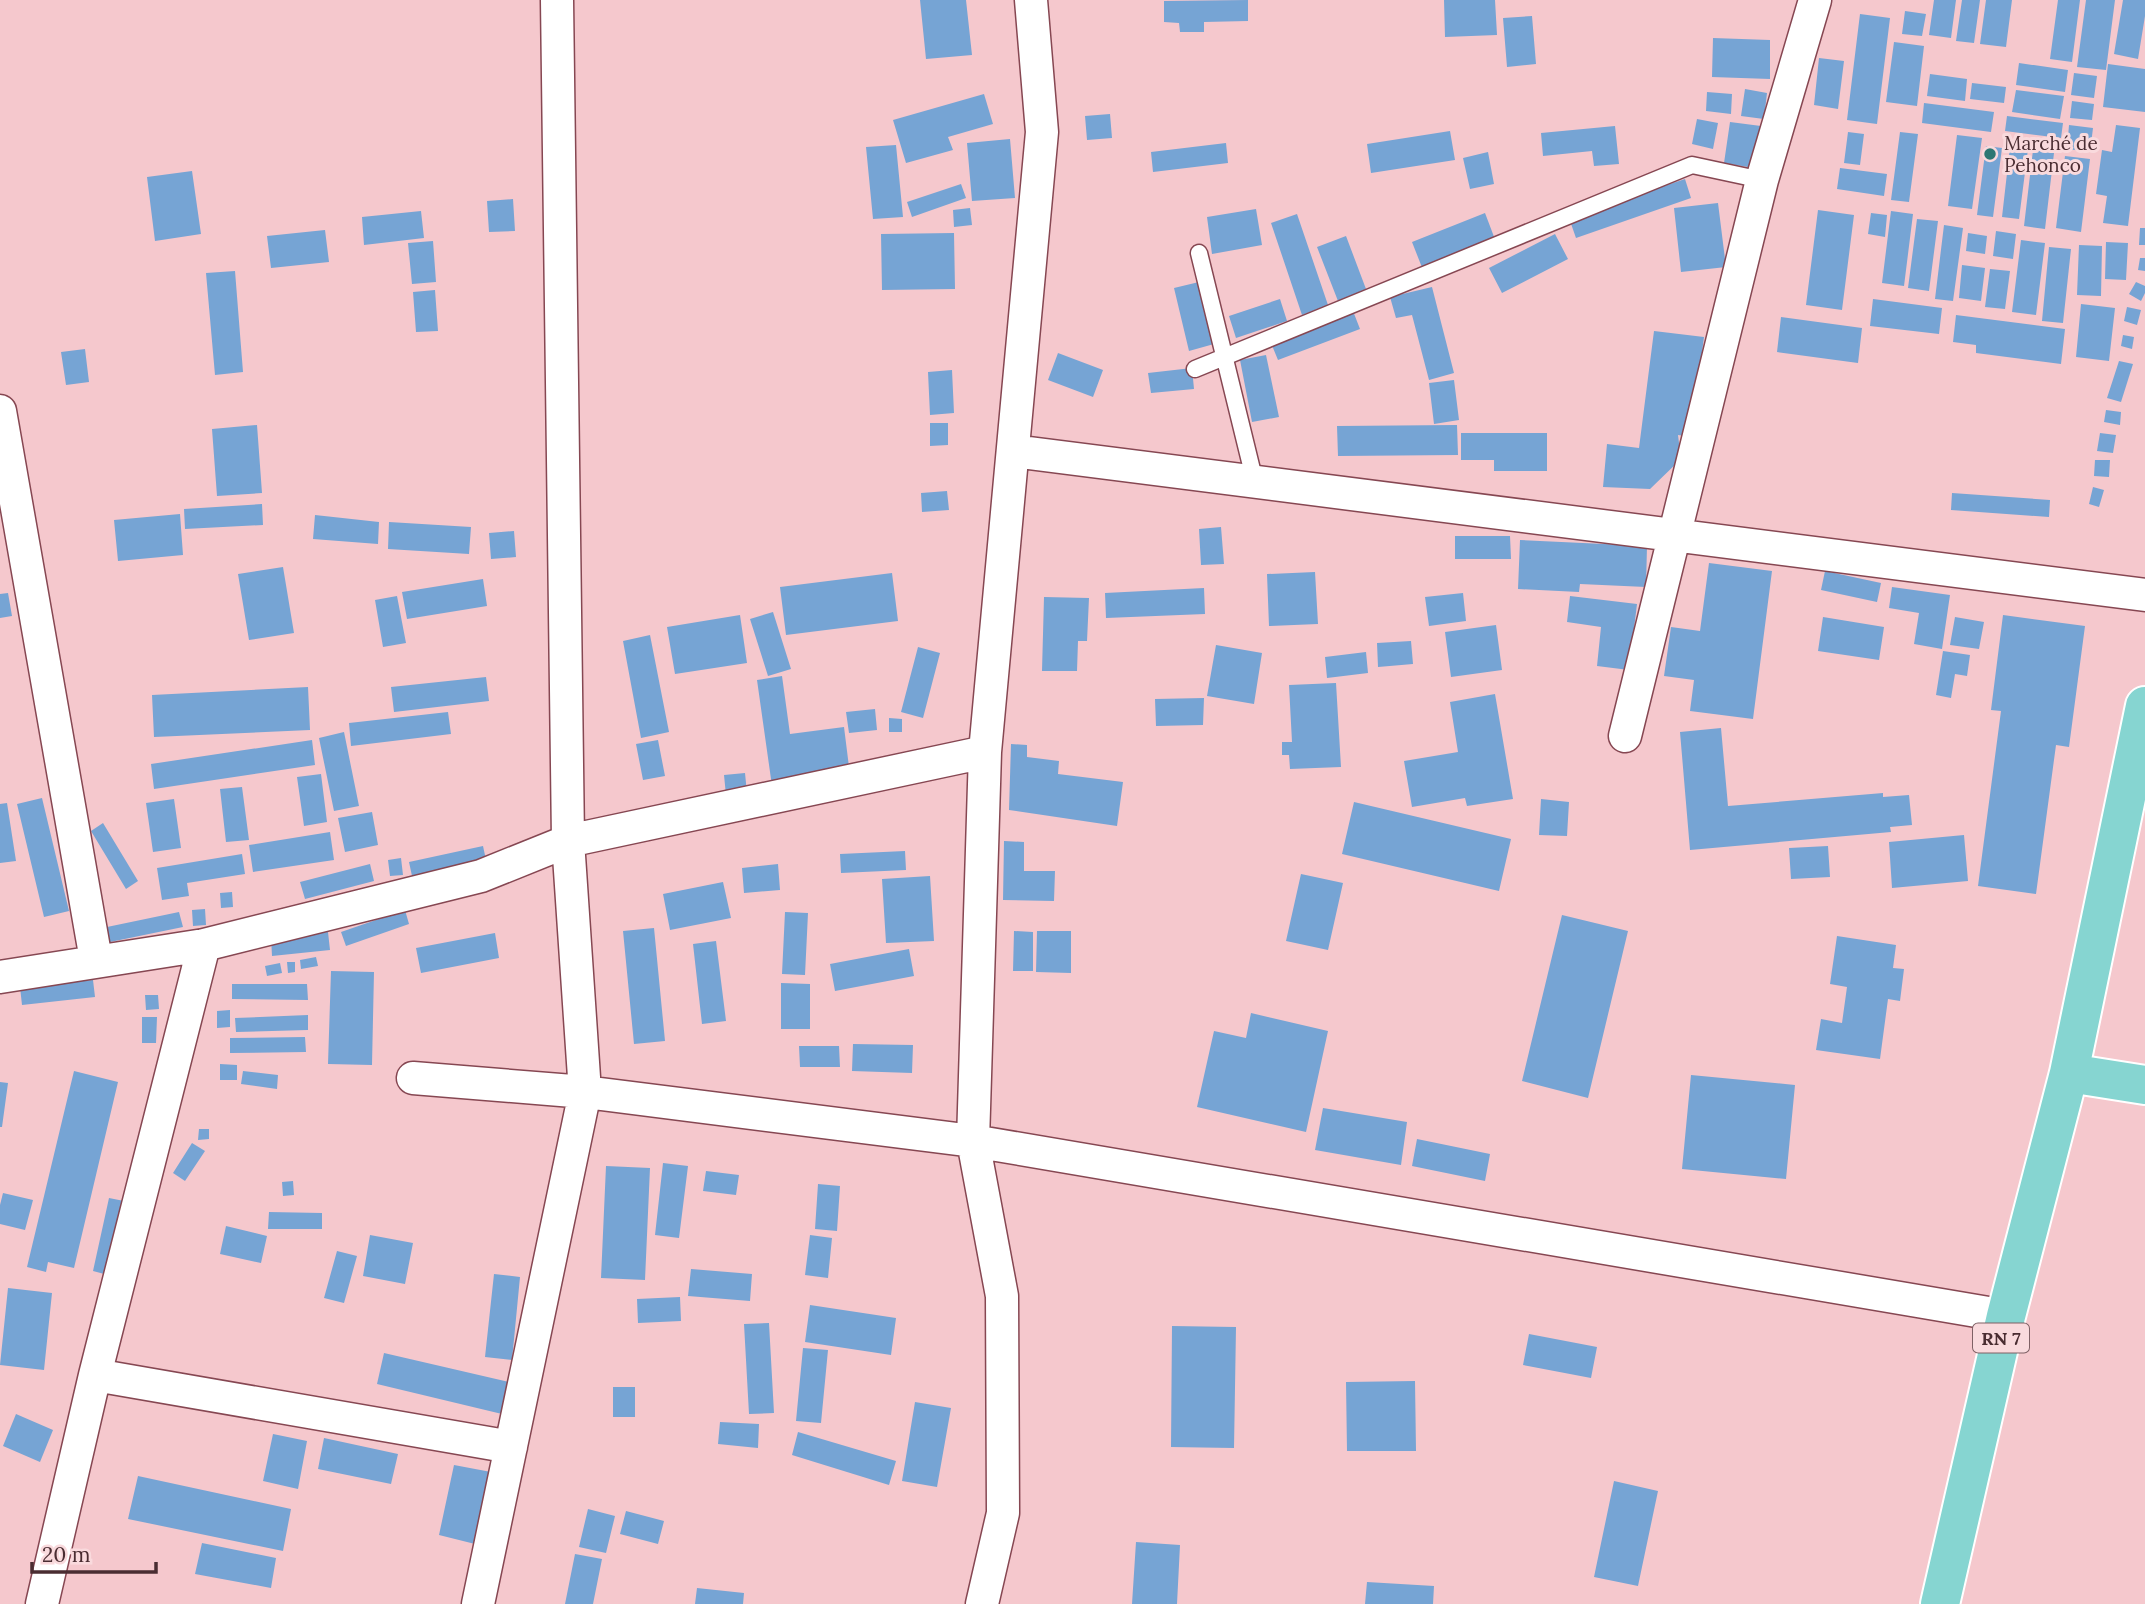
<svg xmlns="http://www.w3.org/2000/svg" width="2145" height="1604" font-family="Lora,serif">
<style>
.building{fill:#76a4d4}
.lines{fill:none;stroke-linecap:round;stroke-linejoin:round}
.lane-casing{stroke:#864752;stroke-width:19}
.street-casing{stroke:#864752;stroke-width:35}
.primary-casing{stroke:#fff;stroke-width:42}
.lane{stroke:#fff;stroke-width:16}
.street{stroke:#fff;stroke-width:32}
.primary{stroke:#86d5d1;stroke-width:38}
.poi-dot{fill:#2e7773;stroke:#f9dadd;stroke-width:2.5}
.labels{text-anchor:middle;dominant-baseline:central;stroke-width:6;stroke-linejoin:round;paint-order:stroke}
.shield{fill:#f9dadd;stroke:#7e6165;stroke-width:2}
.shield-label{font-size:18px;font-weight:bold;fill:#4a2d32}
.poi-label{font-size:19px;fill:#4a2d32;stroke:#f9dadd;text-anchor:start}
</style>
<rect width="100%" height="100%" fill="#f5c8cd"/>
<path class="building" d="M920,0H966L972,55L926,59Z
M1248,0V21L1204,22V32H1180L1179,23L1164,22V1Z
M1444,0H1495L1497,35L1445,37Z
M1934,0H1956L1951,38L1929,35Z
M1962,0H1980L1974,43L1956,41Z
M1986,0H2012L2006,47L1980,44Z
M2058,0H2080L2072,62L2050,59Z
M2086,0H2115L2106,70L2077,67Z
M2123,0H2145V16L2138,59L2114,54Z
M1905,11L1926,14L1922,36L1902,34Z
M1860,14L1890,18L1877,124L1847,120Z
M1532,16L1536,64L1507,67L1503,18Z
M1713,38L1770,40V79L1712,77Z
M1894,42L1924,46L1917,106L1886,102Z
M1819,58L1844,61L1838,109L1814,105Z
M2019,63L2068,70L2065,92L2016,85Z
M2108,64L2145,69V112L2103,107Z
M2074,73L2097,76L2094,98L2071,95Z
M1930,74L1967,79L1965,101L1927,96Z
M1972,83L2006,87L2004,103L1970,99Z
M1745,89L1767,93L1764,119L1741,116Z
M2016,90L2064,96L2060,119L2012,112Z
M1707,92L1732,94L1731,114L1706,111Z
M984,94L993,124L948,137L953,150L906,163L893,120Z
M2072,101L2094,104L2092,120L2070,118Z
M1924,103L1994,112L1991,132L1922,123Z
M1110,114L1112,138L1087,140L1085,116Z
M2007,116L2063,123L2061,138L2005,131Z
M1697,119L1718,123L1713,149L1692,144Z
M1730,122L1761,126L1754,168L1724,163Z
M2069,125L2093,128L2090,152L2067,149Z
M2116,125L2140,128L2128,226L2103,223L2107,196L2096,194L2102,150L2112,152Z
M1615,126L1619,164L1594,166L1592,151L1543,156L1541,133Z
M1450,131L1455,160L1371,173L1367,144Z
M1848,132L1864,134L1860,165L1844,163Z
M1900,132L1918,134L1909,202L1891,200Z
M1957,135L1982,138L1972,209L1948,206Z
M1010,139L1015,198L972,201L967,143Z
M1226,143L1228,163L1153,172L1151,152Z
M896,145L903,217L873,219L866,147Z
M1986,146L2002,148L1993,217L1977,215Z
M2010,147L2028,149L2019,219L2002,217Z
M2033,150L2054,153L2045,229L2024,226Z
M1488,152L1494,184L1470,189L1463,158Z
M2065,156L2090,159L2081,232L2056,228Z
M1840,168L1887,174L1884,196L1837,189Z
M192,171L201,234L155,241L147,177Z
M1685,179L1691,198L1576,238L1569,218Z
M961,184L966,198L912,217L907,202Z
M513,199L515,231L489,232L487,201Z
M1718,203L1726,267L1681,272L1674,208Z
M970,208L972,225L954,227L953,210Z
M1256,209L1262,245L1212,254L1207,217Z
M1818,210L1854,215L1842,310L1806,305Z
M421,211L424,238L364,245L362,217Z
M1891,211L1913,214L1904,286L1882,283Z
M1485,213L1496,242L1423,270L1412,242Z
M1871,213L1887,215L1885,237L1868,234Z
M1297,214L1328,305L1302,315L1271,223Z
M1917,219L1938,221L1929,291L1908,288Z
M1944,225L1963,228L1953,301L1935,299Z
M2140,228H2145V245H2139Z
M325,230L329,262L271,268L267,236Z
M1996,231L2016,234L2013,259L1993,256Z
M954,233L955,289L882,290L881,234Z
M1968,233L1987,236L1985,254L1966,251Z
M1555,234L1568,259L1502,293L1489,268Z
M1346,236L1366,289L1338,301L1317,247Z
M2021,240L2045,243L2036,315L2012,312Z
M433,241L436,282L412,284L408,243Z
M2106,242L2128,243L2126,280L2105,279Z
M2079,245L2102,246L2101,296L2077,295Z
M2049,247L2071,249L2063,323L2042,321Z
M2140,258H2145V271L2138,270Z
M1962,265L1985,268L1981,301L1959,298Z
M1990,269L2010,271L2005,309L1985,307Z
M235,271L243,372L215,375L206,273Z
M1199,282L1214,344L1189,351L1174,288Z
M2136,282L2145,286V293L2141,301L2129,294Z
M1432,287L1454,373L1429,380L1412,315L1396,318L1390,297Z
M435,290L438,331L416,332L413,292Z
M1280,299L1287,321L1236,338L1229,316Z
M1873,299L1942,308L1939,334L1870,326Z
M2081,304L2115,308L2109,361L2076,357Z
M2127,307L2141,310L2137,325L2124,321Z
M1353,311L1360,329L1278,360L1271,343Z
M1956,315L2065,329L2061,364L1976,353V345L1953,342Z
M1781,317L1862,328L1858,363L1777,352Z
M1654,331L1704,337L1691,437L1678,435L1681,459L1650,489L1603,487L1607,444L1639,448Z
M2123,335L2134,337L2132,349L2121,346Z
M85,349L89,382L66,385L61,352Z
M1058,353L1103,370L1093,397L1048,380Z
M1266,355L1279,417L1252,422L1240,360Z
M2119,361L2133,364L2121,402L2107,398Z
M1192,368L1194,389L1151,393L1148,373Z
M952,370L954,413L930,415L928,372Z
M1454,380L1459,420L1434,424L1429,383Z
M2106,410L2121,412L2120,425L2104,422Z
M930,423H948V445L930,446Z
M257,425L262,493L217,496L212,429Z
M1457,425L1458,455L1338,456L1337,426Z
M1461,433H1547V471H1494V460H1461Z
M2100,433L2116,435L2113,453L2097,451Z
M2095,460H2110L2109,477L2094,476Z
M2093,487L2104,490L2099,507L2089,504Z
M947,491L949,510L922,512L921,493Z
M1952,493L2050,500L2049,517L1951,510Z
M262,504L263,525L185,529L184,509Z
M180,514L183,555L118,561L114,520Z
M315,515L379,522L378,544L313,539Z
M389,522L471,527L469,554L388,549Z
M1221,527L1224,564L1201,565L1199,529Z
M514,531L516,557L491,559L489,533Z
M1455,536H1510L1511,559H1455Z
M1520,540L1647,546L1646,587L1580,584L1579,592L1518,589Z
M1709,563L1772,571L1753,719L1690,711L1694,680L1664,676L1671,627L1700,631Z
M283,567L294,633L249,640L238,574Z
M1825,571L1881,583L1877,602L1821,590Z
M1315,572L1318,624L1269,626L1267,574Z
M892,573L898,621L786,635L780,587Z
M483,579L487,606L407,619L402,592Z
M1892,587L1950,595L1942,649L1914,644L1919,613L1889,608Z
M1204,588L1205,614L1106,618L1105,593Z
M8,593L12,616L0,618V594Z
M1463,593L1466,621L1429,626L1425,597Z
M397,596L406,643L383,647L375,600Z
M1570,596L1637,604L1629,670L1597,666L1601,627L1567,622Z
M1044,597L1089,598L1087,641H1078L1077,671H1042Z
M773,612L791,669L768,676L750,619Z
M740,615L747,663L675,674L667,627Z
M2003,615L2085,626L2069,747L2056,745L2036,894L1978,886L2001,711L1991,710Z
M1823,617L1884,627L1879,660L1818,651Z
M1955,617L1984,622L1979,649L1950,645Z
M1496,625L1502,670L1451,677L1445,632Z
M650,635L669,732L641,738L623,641Z
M1411,641L1413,664L1378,667L1377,643Z
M1216,645L1262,653L1254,704L1207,696Z
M918,647L940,653L923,718L901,712Z
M1943,651L1970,655L1967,676L1955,674L1951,698L1936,695Z
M1366,652L1368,673L1327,678L1325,657Z
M782,676L790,734L844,727L850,775L772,786L757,680Z
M486,677L489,701L394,712L391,687Z
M1336,683L1341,767L1290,769L1289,755H1282V742H1292L1289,685Z
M308,687L310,730L154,737L152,695Z
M1495,694L1513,799L1467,806L1465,798L1412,807L1404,761L1458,752L1450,702Z
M1204,698L1203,725L1156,726L1155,699Z
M875,709L877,730L849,733L846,712Z
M448,712L451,734L351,746L349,723Z
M889,718L902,719V732H889Z
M1721,728L1728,806L1883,793V797L1909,795L1912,825L1890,827L1891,832L1690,850L1680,732Z
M344,732L359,806L334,811L319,738Z
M312,740L315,765L154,789L151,764Z
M658,740L665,776L643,780L636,744Z
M1011,744L1027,745V757L1059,761L1058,774L1123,782L1117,826L1009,810Z
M745,773L747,793L726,795L724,775Z
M321,774L327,822L304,826L297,777Z
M242,787L249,840L226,842L220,789Z
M42,798L69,911L44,917L17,804Z
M174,799L181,848L153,852L146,803Z
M1541,799L1569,802L1567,836L1539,835Z
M1354,802L1511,839L1499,891L1342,854Z
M7,803L16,861L0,863V804Z
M372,812L378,845L345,852L338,818Z
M103,823L138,881L126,889L91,831Z
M330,832L334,860L253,872L249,845Z
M1964,835L1968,881L1892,888L1889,842Z
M1004,841L1024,842V871H1055L1054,901L1003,900Z
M483,846L486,860L412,876L409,862Z
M1828,846L1830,877L1791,879L1789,848Z
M905,851L906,870L841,873L840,854Z
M242,854L245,874L187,883L189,896L162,900L157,868Z
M401,858L403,875L390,876L388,860Z
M370,864L374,881L305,899L300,882Z
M778,864L780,890L744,893L742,868Z
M1301,874L1343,883L1328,950L1286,941Z
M930,876L934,941L886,943L882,879Z
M723,882L731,918L670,930L663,894Z
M232,892L233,907L221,908L220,893Z
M205,909L206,925L193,926L192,910Z
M405,910L409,924L346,946L341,932Z
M179,912L183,927L110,942L107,927Z
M785,912L808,913L805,975L782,974Z
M1562,915L1628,931L1588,1098L1522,1081Z
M654,928L665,1041L634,1044L623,931Z
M1014,931L1033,932V971H1013Z
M1037,931H1071V973L1036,972Z
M328,932L330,950L272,956L271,937Z
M495,933L499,958L421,973L416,948Z
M1837,936L1896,945L1893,968L1904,969L1900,1001L1888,999L1880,1059L1816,1050L1821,1019L1842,1023L1847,987L1830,984Z
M716,941L726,1021L702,1024L693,944Z
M909,949L914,976L835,991L830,964Z
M316,957L318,966L301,969L300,960Z
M287,962H295V972L288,973Z
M280,963L282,973L267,976L265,966Z
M331,971L374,972L372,1065L328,1064Z
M93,980L95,997L22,1005L20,987Z
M781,983L810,984V1029H781Z
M232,984H307L308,1000L232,999Z
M145,995H158L159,1009L146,1010Z
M230,1010V1027L217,1028V1011Z
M1251,1013L1328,1031L1306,1132L1197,1107L1214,1031L1246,1038Z
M308,1015V1030L236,1032L235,1018Z
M142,1017H157L156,1043H142Z
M305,1037L306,1052L230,1053V1038Z
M853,1044L913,1045L912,1073L852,1071Z
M799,1046H839L840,1067H800Z
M220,1064L237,1065V1080H220Z
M74,1071L118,1082L74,1268L48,1262L46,1272L27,1267Z
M243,1071L278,1075L277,1089L241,1084Z
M1691,1075L1795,1085L1786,1179L1682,1169Z
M0,1082L8,1083L2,1127H0Z
M1323,1108L1407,1122L1401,1165L1315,1150Z
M199,1129H209V1139L198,1140Z
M1417,1139L1490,1154L1485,1181L1412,1166Z
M192,1143L205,1151L185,1181L173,1173Z
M663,1163L688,1166L679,1238L655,1235Z
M606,1166L650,1168L645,1280L601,1278Z
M706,1171L739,1175L736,1195L703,1191Z
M293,1181L294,1195L283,1196L282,1182Z
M818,1184L840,1186L837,1231L815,1229Z
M3,1193L33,1200L25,1230L0,1224V1205Z
M109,1198L124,1201L108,1275L93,1271Z
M269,1212L322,1213V1229H268Z
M226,1226L267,1236L261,1263L220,1254Z
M370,1235L413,1243L405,1284L363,1276Z
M810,1235L832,1238L828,1278L805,1275Z
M337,1251L357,1256L344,1303L324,1298Z
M691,1269L752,1274L750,1301L688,1296Z
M494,1274L520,1277L512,1360L485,1357Z
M8,1288L52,1293L44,1370L0,1365Z
M680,1297L681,1321L638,1323L637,1299Z
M810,1305L896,1318L891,1355L805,1342Z
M769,1323L774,1413L749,1414L744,1324Z
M1172,1326L1236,1327L1234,1448L1171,1447Z
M1529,1334L1597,1347L1591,1378L1523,1365Z
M803,1348L828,1350L821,1423L796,1421Z
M384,1353L509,1382L502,1414L377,1384Z
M1415,1381L1416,1451H1347L1346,1382Z
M613,1387H635V1417H613Z
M915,1402L951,1408L937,1487L902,1481Z
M16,1414L53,1430L40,1462L3,1446Z
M720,1422L759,1424L758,1448L718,1444Z
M798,1432L896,1461L889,1485L792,1455Z
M273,1434L307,1441L298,1489L263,1481Z
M324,1438L398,1454L391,1484L318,1469Z
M454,1465L491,1472L475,1544L439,1535Z
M138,1476L291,1509L283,1551L128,1519Z
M1614,1481L1658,1491L1638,1586L1594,1577Z
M588,1509L615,1516L606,1553L579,1547Z
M626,1511L664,1521L658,1544L620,1534Z
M1136,1542L1180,1545L1177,1604H1132Z
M202,1543L276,1558L271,1588L195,1574Z
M575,1554L602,1559L593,1604H565Z
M1367,1582L1434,1586L1433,1604H1365Z
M697,1588L744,1593L743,1604H695Z"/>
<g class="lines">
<g class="lane-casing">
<path id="lane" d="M1199,253L1255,482
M1195,369L1692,165L1762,180"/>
</g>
<g class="street-casing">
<path id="street" d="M0,411L96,960
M1013,451L2145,595
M1625,736L1762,180L1815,0
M0,977L204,945L481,876L568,841L985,752
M413,1078L585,1092L973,1141L2006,1316
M95,1375L511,1447
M42,1604L95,1375L204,945
M478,1604L585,1092L568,841L557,0
M982,1604L1003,1513L1002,1296L973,1141L985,752L1042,132L1031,0"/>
</g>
<g class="primary-casing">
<path id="primary" d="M2069,1073L2145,1085
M1940,1604L2006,1316L2069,1073L2145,706"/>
</g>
<use href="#lane" class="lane"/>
<use href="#street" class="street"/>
<use href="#primary" class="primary"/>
</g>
<circle class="poi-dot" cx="1990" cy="154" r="7"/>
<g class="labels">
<rect class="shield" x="1973" y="1323.5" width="56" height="29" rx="5"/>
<g class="shield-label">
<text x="2001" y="1338">RN 7</text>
</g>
<g class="poi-label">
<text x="2004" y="143">Marché de<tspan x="2004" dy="22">Pehonco</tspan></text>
</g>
</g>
<path d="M32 1562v10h124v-10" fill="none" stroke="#4a2d32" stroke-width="3.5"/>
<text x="42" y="1562" font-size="21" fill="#4a2d32" stroke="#f9dadd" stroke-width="5" paint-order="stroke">20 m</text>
</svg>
